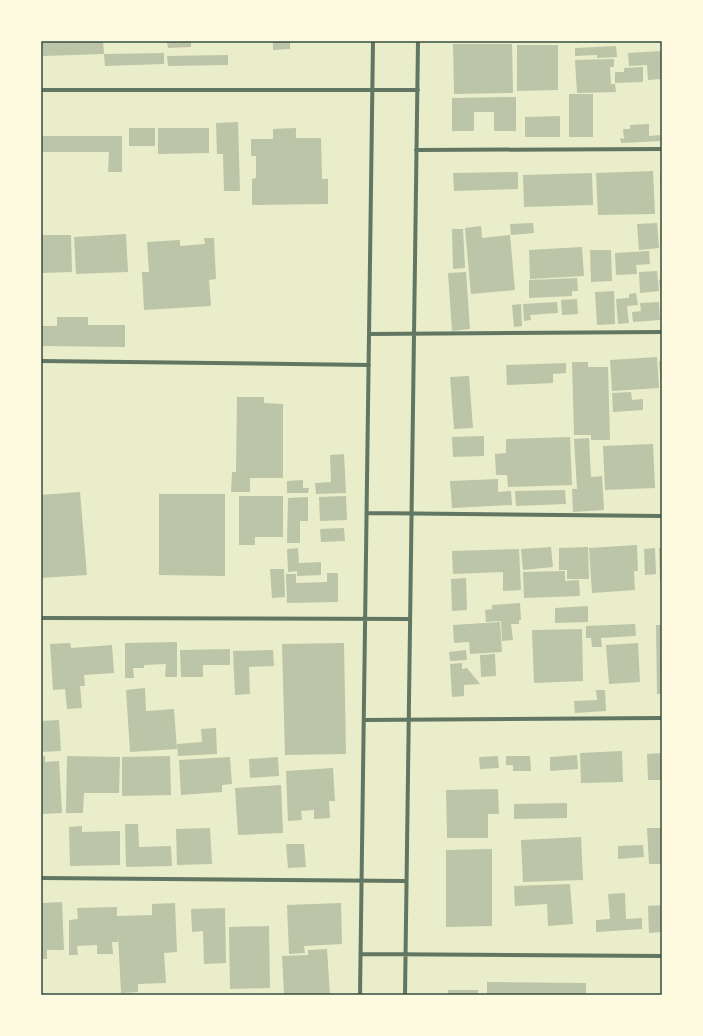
<svg xmlns="http://www.w3.org/2000/svg" width="703" height="1036" font-family="Lora,serif">
<style>
.building{fill:#bcc5a7}
.lines{fill:none;stroke-linecap:round;stroke-linejoin:round}
.minor{stroke:#617663;stroke-width:4}
.neatline{fill:none;stroke:#344e41;stroke-width:1.5}
</style>
<rect width="100%" height="100%" fill="#e9edc9"/>
<path class="building" d="M42,41H103L104,54L43,56Z
M167,41H191V47L168,48Z
M273,41H290V49L273,50Z
M453,44H512L513,93L454,94Z
M517,45H558V90L517,91Z
M616,46L617,57L597,58V55L575,56V48Z
M662,51V79L648,80L647,65L629,66L628,53Z
M164,53V64L105,66L104,54Z
M228,55V65L168,66L167,56Z
M614,59V67H610L611,84H615L616,92L577,93L575,60Z
M643,67V82L615,83V72H624V68Z
M569,94H593V137H569Z
M516,97V131H494V112H474V131H452V98Z
M560,116V137H525V117Z
M238,122L240,191H224L223,154H217L216,123Z
M649,124V136L660,135L661,141L621,143L620,138L624,139L623,129H630V125Z
M129,128H155V146H129Z
M158,128H209V153L158,154Z
M296,128V138H321L322,179H328V204L252,205V179L256,178V156H251V139H273V129Z
M42,136H122V172H108L109,152H42Z
M653,171L655,214L598,215L596,173Z
M518,172V189L454,191L453,173Z
M660,172H662V194H661Z
M592,173L593,205L524,207L523,175Z
M533,223L534,233L511,235L510,224Z
M657,223L659,248L639,250L637,224Z
M481,226L482,238L510,235L515,290L471,294L465,228Z
M452,229H463L465,268L453,269Z
M126,234L128,272L76,274L74,237Z
M662,234V249H661L660,235Z
M41,235H71L72,272L41,273Z
M204,238H214L216,279L209,280L211,306L144,310L142,272H149L147,242L180,240V246L205,244Z
M582,247L584,276L530,279L529,250Z
M590,250H611L612,281L591,282Z
M649,251L650,264L636,265L637,274L616,275L615,253Z
M657,271L659,291L640,293L639,272Z
M466,272L470,329L452,331L448,273Z
M577,278L578,291H572V296L529,298V280Z
M659,280H662V299H661Z
M614,291L615,324L597,325L595,292Z
M636,293L638,305L627,306L629,323L618,324L616,299L629,298V294Z
M577,299L578,314L562,315L561,300Z
M557,302L558,313L530,315L531,320L524,321L523,304Z
M659,302L660,320L633,322L632,312L641,311L640,303Z
M521,304L522,326L514,327L512,305Z
M57,317H88V325H125V347L41,346V326H57Z
M657,357L659,388L612,391L610,360Z
M659,361H662V387H661Z
M572,362H588V367H608L610,440H591V435H574Z
M566,363V373L553,374V383L507,385L506,365Z
M469,376L473,428L454,429L450,377Z
M631,392L632,400L643,399V410L613,412L612,393Z
M237,397H264V403L283,404V478H250V492H231L232,472H236Z
M484,436V456L453,457L452,437Z
M570,437L572,485L508,487L507,475H496L495,454L506,453V439Z
M589,438L591,477L602,476L604,510L573,512L572,489H577L574,439Z
M653,444L655,488L605,490L603,446Z
M344,454L346,493L316,494L315,483L331,482L330,455Z
M498,479V492L511,491L512,505L452,508L450,481Z
M303,480V488H309L308,493H287V481Z
M565,490L566,504L516,506L515,491Z
M80,492L87,575L41,578V495Z
M159,494H225V576L159,575Z
M239,496H283V537H255V545H239Z
M346,496L347,520L320,521L319,497Z
M308,497V521H300V543H287L288,498Z
M344,528L345,541L321,542L320,529Z
M637,545L638,571H634L635,590L592,593L589,548Z
M551,547L553,567L523,570L521,549Z
M588,547L589,579H567V570H559V548Z
M298,548L299,563L321,562V575L297,576V571L288,572L287,549Z
M655,548L656,574L645,575L644,549Z
M659,548H662V581H660Z
M519,549L521,590L503,591V572L453,574L452,551Z
M270,569H284L285,597L272,598Z
M565,571V581L579,580L580,596L524,598L523,572Z
M327,573H338V602L287,603L286,574H296V583L327,582Z
M466,578L467,610L452,611L451,579Z
M520,603L521,620H519V624H511L513,640L502,641L501,621L486,622L485,610L492,609V605Z
M588,606V622L555,623V608Z
M500,622L502,652L470,654L469,642L454,643L453,625Z
M635,624L636,636L601,638L602,647H592L591,638H586V626Z
M656,625H662V694H657Z
M582,629L583,681L534,683L532,630Z
M177,642V677H165L166,664L144,665V668H133L134,678H125V643Z
M70,643L71,648L112,645L114,673L84,675L85,686H80L82,708L67,709L65,689L53,690L50,644Z
M344,643L346,754L285,755L282,644Z
M638,643L640,682L609,684L606,645Z
M230,649V665H203V677H181L180,650Z
M273,650L274,666L249,667L250,694L235,695L233,651Z
M466,650L467,660L450,661L449,652Z
M495,654L496,676L481,677L480,655Z
M462,663V669L467,668L480,684L464,685V696L452,697L450,664Z
M145,688L146,711L174,709L177,749L130,752L126,690Z
M596,690H605L606,711L575,713L574,701L597,700Z
M59,720L61,751L41,752V721Z
M216,728L217,754L178,756L177,744L202,742L201,729Z
M622,751L623,782L581,783L580,753Z
M662,753V780H648L647,754Z
M577,755L578,769L550,771V757Z
M45,756V762L59,761L62,813L41,814V757Z
M67,756L120,757L119,793H84L83,813H66Z
M170,756L171,795L122,796V757Z
M498,756L499,768L480,769L479,757Z
M506,756H530L531,771H513V765H506Z
M230,757L232,784L222,785V792L181,795L179,760Z
M278,757L279,776L250,778L249,759Z
M333,768L335,801H329L330,818L314,819V810L301,811L302,820L288,821L286,771Z
M281,785L283,833L238,835L235,788Z
M498,789L499,814H488V838H447L446,790Z
M567,803V818L514,819V804Z
M125,824H138L139,847L171,846L172,866L126,867Z
M82,826V832L120,831V865L70,866L69,827Z
M210,828L212,864L177,865L176,829Z
M647,828H661L662,864H649Z
M581,837L583,880L523,882L521,840Z
M286,844H304L306,867L288,868Z
M643,845L644,857L618,859V846Z
M492,849V926L446,927V850Z
M570,884L573,924L548,926L547,904L515,906L514,886Z
M625,893L626,919L642,918V929L596,932V920L610,919L608,894Z
M62,902L64,950H47V959H41V903Z
M175,903L177,952L164,953L166,983L138,984V992L121,993L118,935V942H112L113,954H97V945L77,946L78,955H69V920L78,919L77,908L117,907V916L152,915V904Z
M341,903L342,944L304,946L305,953L289,954L287,905Z
M662,905V932L649,933L648,906Z
M225,908L226,963L204,964L203,931L192,932L191,909Z
M269,926L270,988L230,989L229,927Z
M327,949L330,995H284L282,956L308,955V950Z
M487,982L586,983V995H487Z
M448,990H478V995H448Z"/>
<g class="lines">
<path class="minor" d="M41,90H418
M416,150L662,149
M369,334L662,332
M41,361L369,365
M367,513L662,516
M41,618L410,619
M364,720L662,718
M41,878L406,881
M361,954L662,956
M360,995L373,41
M405,995L418,41"/>
</g>
<rect width="703" height="1036" fill="none" stroke="#fefae0" stroke-width="84"/>
<rect x="42" y="42" width="619" height="952" class="neatline"/>
</svg>
